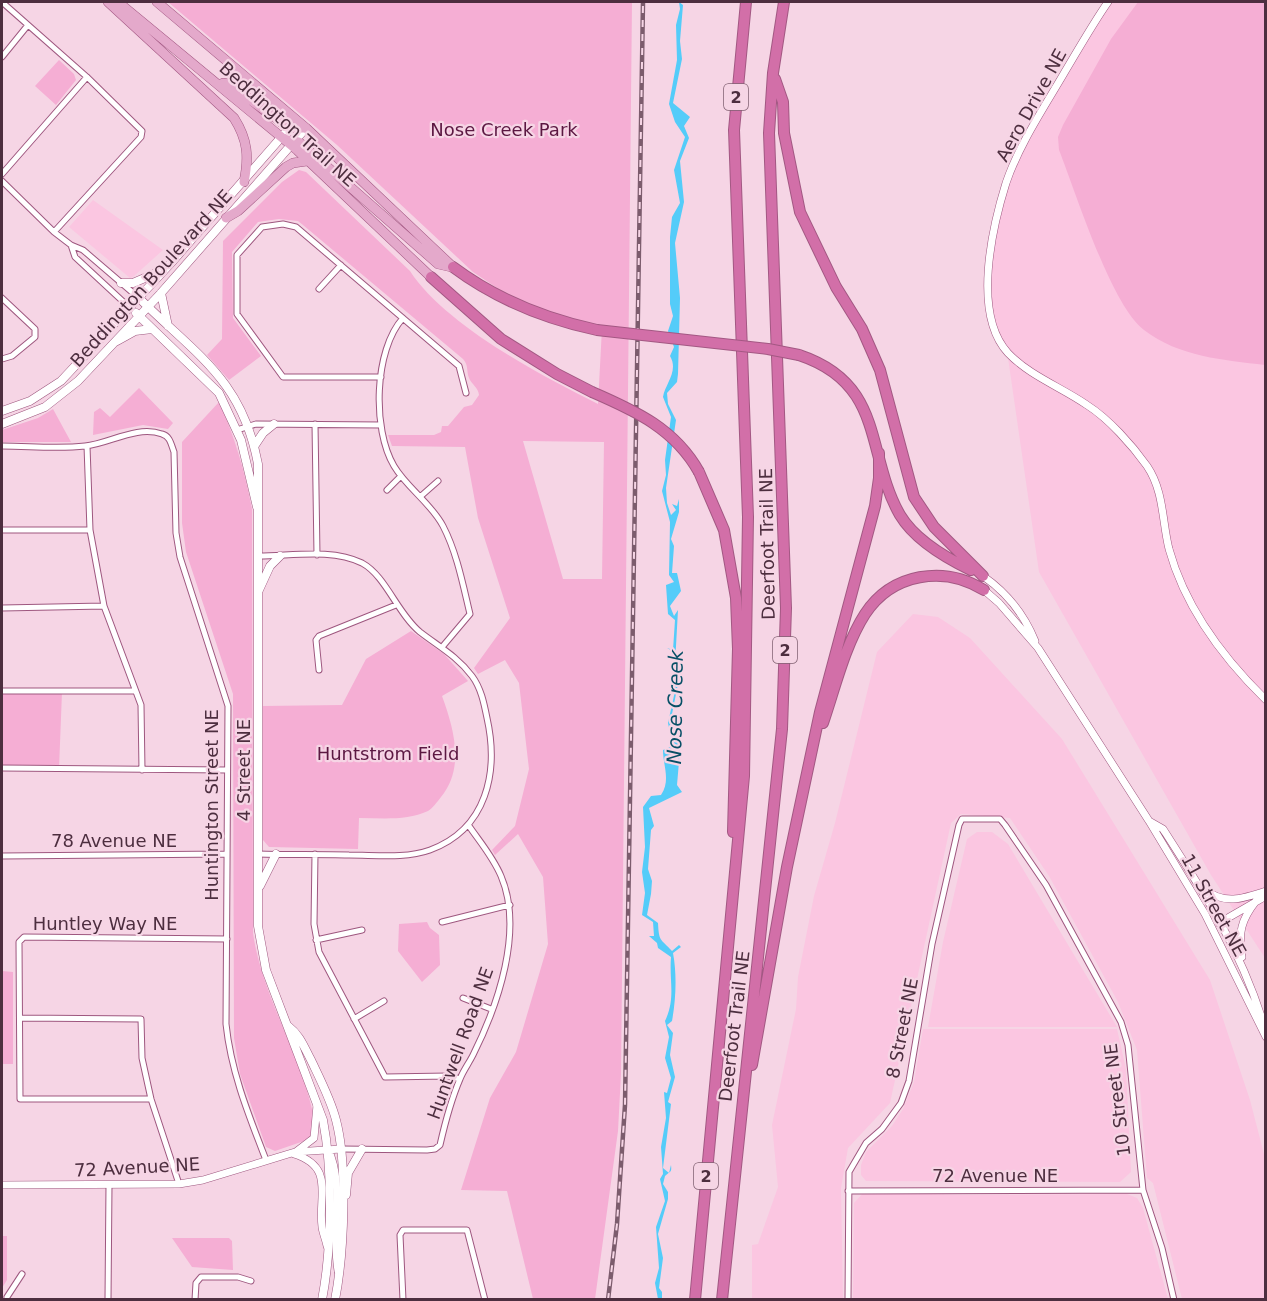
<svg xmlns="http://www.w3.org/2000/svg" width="1267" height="1301" font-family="'DejaVu Sans',sans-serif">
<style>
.built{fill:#fbc6e1}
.green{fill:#f5aed4;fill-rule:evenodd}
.water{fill:#54ccf9}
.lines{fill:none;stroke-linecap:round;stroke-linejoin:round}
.minor-casing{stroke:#9e577f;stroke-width:7}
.tertiary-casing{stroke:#9e577f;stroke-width:8}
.secondary-casing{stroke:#9e577f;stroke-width:9}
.primary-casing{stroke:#a35883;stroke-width:10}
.motorway-casing{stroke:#a35883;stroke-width:12}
.minor{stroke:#fff;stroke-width:5}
.tertiary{stroke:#fff;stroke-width:7}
.secondary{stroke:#fff;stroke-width:8}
.primary{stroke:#e4a9cb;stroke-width:9}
.motorway{stroke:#d26fa8;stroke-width:10}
.rail-casing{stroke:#7c5c6d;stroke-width:4.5}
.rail{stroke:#f6d5e5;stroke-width:2;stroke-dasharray:7;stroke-linecap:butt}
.motorway-bridge-casing{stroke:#a35883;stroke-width:12;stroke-linecap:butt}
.motorway-bridge{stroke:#d26fa8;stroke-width:10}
.labels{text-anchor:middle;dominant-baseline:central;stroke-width:4.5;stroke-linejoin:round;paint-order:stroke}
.shield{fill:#f6d5e5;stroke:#806071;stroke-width:1.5}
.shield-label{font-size:16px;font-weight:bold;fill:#4d2e3f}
.street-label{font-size:18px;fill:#4d2e3f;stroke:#f6d5e5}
.park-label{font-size:18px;fill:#5c1742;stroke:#f6d5e5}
.water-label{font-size:20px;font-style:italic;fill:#074f66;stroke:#f6d5e5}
</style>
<rect width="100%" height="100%" fill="#f6d5e5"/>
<path class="built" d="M1112,2H1265V958L1211,875L1039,572L1007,351L997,335L988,294L993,240L1007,182L1067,68Z
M93,200L163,250L133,277L130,278L69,227Z
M913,614L938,617L970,638L1062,739L1210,980L1250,1100L1265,1158V1299H1182L1153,1183L1147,1178L1137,1050L1118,1002L1049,876L1010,818L961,814L951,823L890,1103L848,1148L841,1188L843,1299L752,1300V1245L758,1244L778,1187L772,1125L796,1009L798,977L814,896L835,823L877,652Z
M977,832H992L1008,844L1117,1027H928L943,942L967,839Z
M923,1029H1117L1126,1069L1131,1172L1120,1182L866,1181L861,1175V1165L866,1152L892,1126L903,1109L914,1082Z
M864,1192L964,1195L1127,1194L1137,1198L1143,1208L1168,1299L853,1300L854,1203Z"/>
<path class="green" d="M168,2H632L621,1074L618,1131L595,1299H533L507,1191L461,1190L490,1098L516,1052L548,944L543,877L518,834L495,855L492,850L515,826L529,769L519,683L505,660L478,674L474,668L510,618L478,518L465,447L392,446L388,435H434L441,432L442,426H448L464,407L472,405L479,395C478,387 472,385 469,378C466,370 469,366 463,359L303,225L298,221L279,219L258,222L232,252L233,318L261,356L229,380L207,355L222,339L223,241L282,182L299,170L306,172L410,271C444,324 541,376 598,404L602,328L539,308L503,292L473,272L337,145ZM523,441L604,442L602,579H563Z
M1138,2H1265V365C1224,360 1179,357 1144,330C1111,305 1076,193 1059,150L1058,137L1063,125L1111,39Z
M59,60L74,74L76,80L56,105L35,86Z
M139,388L173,423L168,429L143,425L93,435L94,412L100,408L110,417Z
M219,402C235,437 245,472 252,509L253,933C262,995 298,1049 312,1109C314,1119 315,1133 307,1140L275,1151L266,1147L240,1074L234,1038L233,694L186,552L182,523V442Z
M53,409L71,442H2V430L38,418Z
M411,631L444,654L468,681L442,696C454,729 465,768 441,797C437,802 433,808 428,811C407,821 382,818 359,818L358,849L269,847L263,840V706L342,705L366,659Z
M2,691L62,692L59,769L2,768Z
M427,922L430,928L439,935L440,965L422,982L398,951L399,924Z
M2,971L13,972V1064H2Z
M2,1236H7V1280L2,1288Z
M172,1238H229L232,1241L233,1270L192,1267Z"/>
<path class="water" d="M679,2L683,5L680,41L682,59L673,103L690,117L684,126L689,138L680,161L684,202L675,243L680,298L678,374L677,382L667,393L668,404L676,420L666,488L667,503L671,515L676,510L672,504L677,506L679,499V512L671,539L674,546L672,573H677L681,591L670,606L674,616L678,610L675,664L679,679L672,714L674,733L680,750L677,785L682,792L649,808L654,826L651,830L648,869L652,881L651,894L647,915L658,923C659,942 660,938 672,951L679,945L681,947L673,953C677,974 676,999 672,1021L667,1025L673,1033L670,1055L675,1077L668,1102L671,1104L663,1168L669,1173L671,1165C672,1173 670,1171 665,1176L663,1184L668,1192V1199L658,1234L663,1258L659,1288L662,1292V1300L658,1299L655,1283L659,1268L656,1227L665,1201L660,1179L663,1174L661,1147L666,1118L664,1092L667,1093L671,1078L665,1058L669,1037L665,1021C676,998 669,981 671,957L658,948L657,943L649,936H654L653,922L642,915L645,893L642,872L645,847L643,807L651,796L661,795C671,780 663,766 663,750L673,746L668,723L675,691L674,652L667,648L673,650L675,620L668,614L666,585L674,582L669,575L670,522L662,491L666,475L665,460L671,417L663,397C665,384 679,371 670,356L674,347L668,331L673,316L670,304V237L672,217L680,203L674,170L685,137L675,122L669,104L677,60L676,25L680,9Z"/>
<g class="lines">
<g class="minor-casing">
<path id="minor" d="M2,2L87,77L142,131L141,137L54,232
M2,57L28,25
M2,174L87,77
M2,181L54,232L71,245L83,250L139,298
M71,245L75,257L130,308
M319,289L341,265
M2,298L35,329V337L12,356L2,359
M403,318C374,350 372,429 394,466C407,488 431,503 443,526C457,553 463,585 470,614L443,646
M381,377H283L237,314V255L262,227L283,224L296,227L459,366L466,393
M315,424L317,555
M237,430L256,424L381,425
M2,446C29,446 58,449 85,446C109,444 136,425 162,434C170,436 171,444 174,452L176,533L180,557L228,706L226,1024C231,1072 249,1116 266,1160
M87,446L90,530L104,606
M387,490L401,476
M421,496L438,481
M2,530H90
M2,608L104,606L141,705L142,770
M319,670L316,640L319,636L396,605
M2,691H134
M2,768L227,770
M258,854C288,855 319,854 349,855C376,855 405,859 430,850C487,829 499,772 487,718C484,703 481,688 472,676C457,656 438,646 420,632C397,613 386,576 362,563C332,548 291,556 259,556
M315,854L314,924L319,952L385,1077L448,1076L460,1079
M2,856L226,854
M442,922L510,905
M316,940L362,930
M463,998L491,1009
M20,1018L141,1019L142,1058L151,1099L179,1184
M354,1019L384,1001
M151,1099H20L19,942L24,937L227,939
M341,1149L427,1150L435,1149L440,1145C445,1123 451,1100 460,1079C463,1071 469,1063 473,1055C498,1005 524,930 501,876C493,857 480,842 469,826
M848,1191L1143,1190
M7,1297L22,1274
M108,1300L109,1185
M195,1300L196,1283L201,1277H238L251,1281
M403,1300L400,1235L403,1230H467L485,1300
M848,1300L849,1172L866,1143L882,1129L901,1103L909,1081L932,944L959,825L962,819H1000L1005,825L1046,885L1121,1022L1128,1045L1143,1190L1162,1248L1174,1300"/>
</g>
<g class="tertiary-casing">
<path id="tertiary" d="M1108,2C1092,25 1078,50 1063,75C1043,109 1019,145 1006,183C992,228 972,314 1008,353C1030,376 1061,387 1087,405C1109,419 1132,445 1147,466C1164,491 1162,521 1169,549C1185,607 1223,658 1266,700
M983,576C1006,592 1024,614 1035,641
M984,590L999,603L1038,648L1149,821L1205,914L1266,1037
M1149,821L1163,829C1206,896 1240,948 1264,1025
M1204,889C1224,905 1242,899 1266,891
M1219,923L1266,896
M1242,957C1238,933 1241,920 1256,901
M328,1149C345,1185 331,1231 338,1271
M297,1151L314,1138L317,1105
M294,1154C335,1167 318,1195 322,1227C323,1234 326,1240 327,1246
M2,1185L179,1184L203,1180L295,1152L341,1149"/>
</g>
<g class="secondary-casing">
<path id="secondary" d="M121,283H133L161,271
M161,293L168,326
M139,298C196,355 242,379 258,464V926L266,970L323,1120C333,1172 332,1248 322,1300
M136,313L219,393L241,440L257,507
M117,341L135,331L152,329
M2,411L30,401L61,381L171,263L292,125
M2,424L45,407L78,381L161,293L306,128
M255,445L263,433L274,424
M259,590L270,566L280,556
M260,886L276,854
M288,1026C300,1035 304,1047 311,1060C320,1079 331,1100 336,1120C348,1165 344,1254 335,1300
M346,1195L348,1173L362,1149"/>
</g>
<g class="primary-casing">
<path id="primary" d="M108,2L234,118C248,140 249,157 244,182
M118,2L297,150L431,277
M157,2L306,128L453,267
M223,83L229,84L289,128H306
M283,138L299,142L438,264L451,267
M226,218L238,211L286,167L293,163L307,161"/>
</g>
<g class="motorway-casing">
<path id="motorway" d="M775,79L783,102L784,133L800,212L836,287L862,329L880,370L914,497L934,527L983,576
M453,267C496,299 546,319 597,330
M431,277L501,339L557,374L592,392
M799,355C886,384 865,454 900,515C915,540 946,558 971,570
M699,472L724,530L736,598L738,649L733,832
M823,723C835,688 845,645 865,614C892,573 944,565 984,590
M752,1065L787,867L820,712L875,506L879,478V453
M695,1300L744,776L748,517L734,130L746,2
M722,1300L782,729L786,608L769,133L773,73L784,2"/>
</g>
<use href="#minor" class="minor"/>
<use href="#tertiary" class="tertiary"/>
<use href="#secondary" class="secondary"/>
<use href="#primary" class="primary"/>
<use href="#motorway" class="motorway"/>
<g class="rail-casing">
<path id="rail" d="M608,1300L617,1224L625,1105L643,2"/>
</g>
<use href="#rail" class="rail"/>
<g class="motorway-bridge-casing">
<path id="motorway-bridge" d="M597,330L768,349L799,355
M592,392C636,411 675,429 699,472"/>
</g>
<use href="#motorway-bridge" class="motorway-bridge"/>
</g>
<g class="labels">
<g class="shield">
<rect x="724" y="84" width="24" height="26" rx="4.5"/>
<rect x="773" y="637" width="24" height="26" rx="4.5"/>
<rect x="694" y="1163" width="24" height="26" rx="4.5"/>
</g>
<g class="shield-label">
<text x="736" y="97">2</text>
<text x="785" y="650">2</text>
<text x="706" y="1176">2</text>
</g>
<g class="street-label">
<text transform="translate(1031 105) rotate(-61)">Aero Drive NE</text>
<text transform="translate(288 124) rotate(42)">Beddington Trail NE</text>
<text transform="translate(151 278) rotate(-48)">Beddington Boulevard NE</text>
<text transform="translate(767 544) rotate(-91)">Deerfoot Trail NE</text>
<text transform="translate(243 770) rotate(-90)">4 Street NE</text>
<text transform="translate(211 805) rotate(-90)">Huntington Street NE</text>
<text x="114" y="840">78 Avenue NE</text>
<text transform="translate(1214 905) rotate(61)">11 Street NE</text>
<text x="105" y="923">Huntley Way NE</text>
<text transform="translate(734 1026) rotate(-83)">Deerfoot Trail NE</text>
<text transform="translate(902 1028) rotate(-79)">8 Street NE</text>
<text transform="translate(460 1043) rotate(-70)">Huntwell Road NE</text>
<text transform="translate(1117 1100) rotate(-97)">10 Street NE</text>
<text transform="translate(137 1167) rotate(-3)">72 Avenue NE</text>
<text x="995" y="1175">72 Avenue NE</text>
</g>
<g class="park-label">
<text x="504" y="129">Nose Creek Park</text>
<text x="388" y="753">Huntstrom Field</text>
</g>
<g class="water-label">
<text transform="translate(675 707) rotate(-89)">Nose Creek</text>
</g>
</g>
<rect width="1267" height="1301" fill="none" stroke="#4d2e3f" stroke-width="6"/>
</svg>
